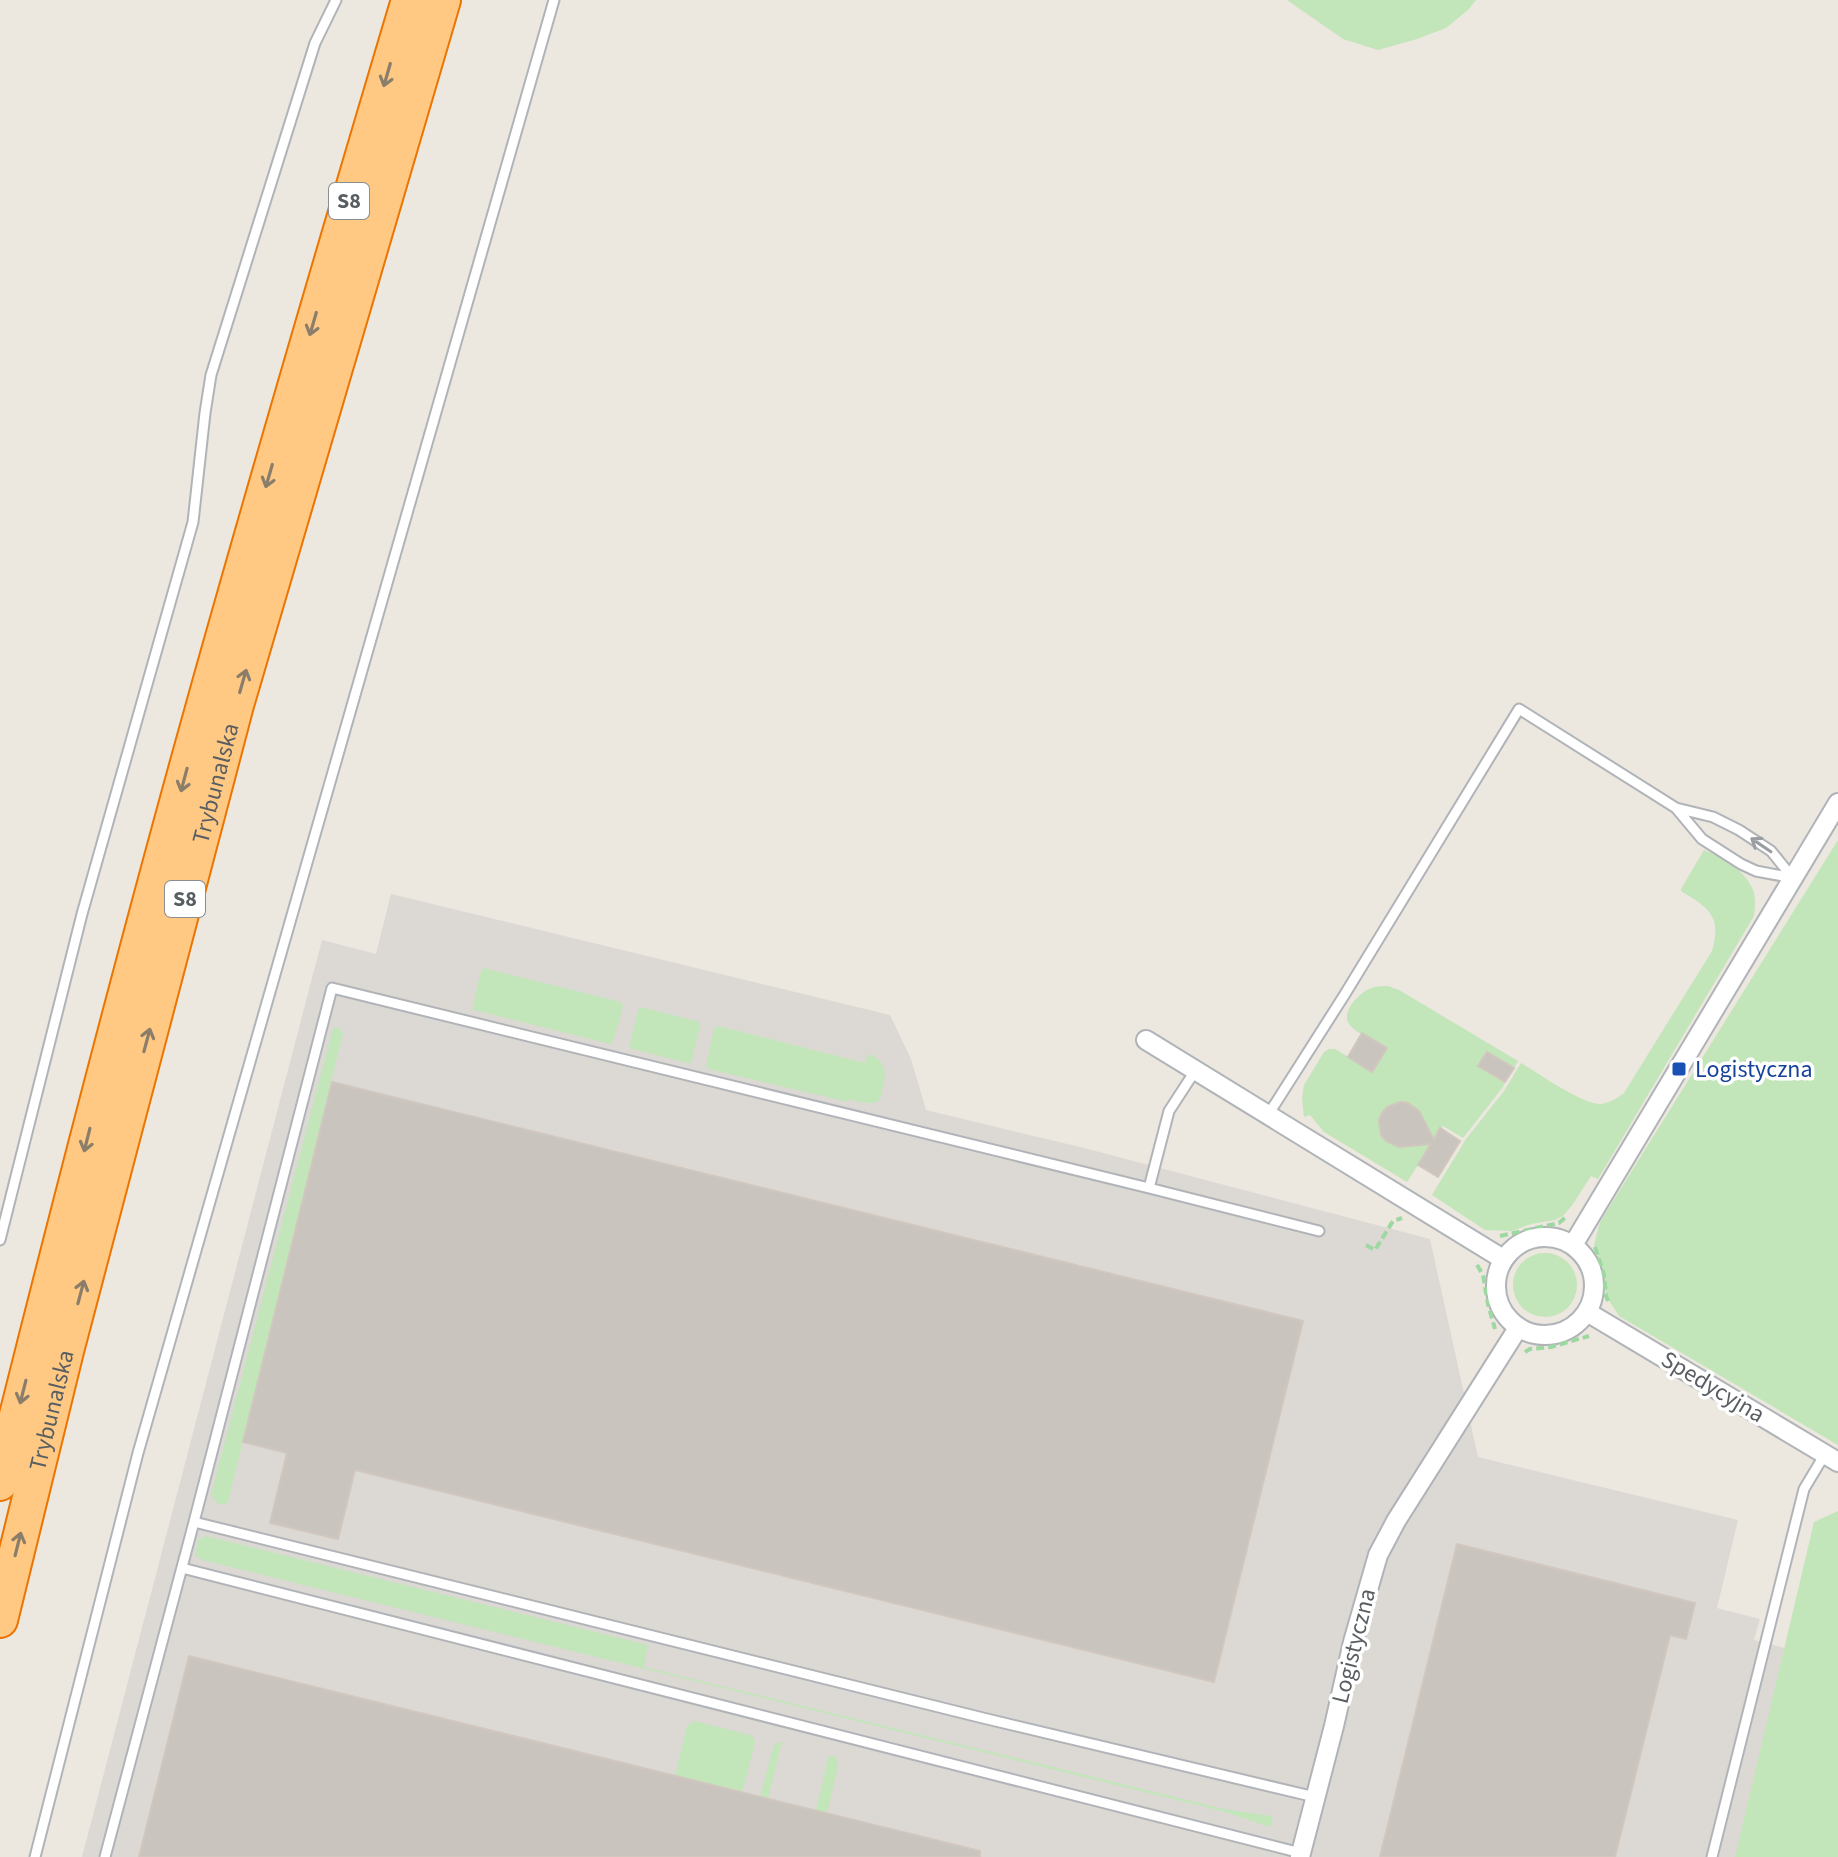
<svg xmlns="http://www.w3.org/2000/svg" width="1838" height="1857" font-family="'Source Sans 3',sans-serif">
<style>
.industrial{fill:#dcd9d4}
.green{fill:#c2e5ba}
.building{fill:#c9c4be;stroke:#d1c7be;stroke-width:2}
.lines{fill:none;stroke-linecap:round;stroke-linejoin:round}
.lane-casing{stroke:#b0b4b8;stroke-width:13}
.street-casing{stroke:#b0b4b8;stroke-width:22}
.highway-casing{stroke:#eb7500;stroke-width:38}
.path{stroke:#9dd7a1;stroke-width:4;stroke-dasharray:8 4;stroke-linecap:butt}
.lane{stroke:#fff;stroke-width:9}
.street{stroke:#fff;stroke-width:18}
.highway{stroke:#ffc883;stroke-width:34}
.oneway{stroke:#8a7e6b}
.oneway2{stroke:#9b9ea0}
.transit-dot{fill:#1a4fb4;stroke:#fff;stroke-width:3}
.labels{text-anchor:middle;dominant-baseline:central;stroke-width:7;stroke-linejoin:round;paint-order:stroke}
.shield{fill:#fff;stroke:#8a8e90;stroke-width:2}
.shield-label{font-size:22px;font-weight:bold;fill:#585e61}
.street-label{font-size:24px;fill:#585e61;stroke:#fff}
.transit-label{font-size:24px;fill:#164399;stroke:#fff;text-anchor:start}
</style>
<rect width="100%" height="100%" fill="#ece7df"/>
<path class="industrial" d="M391,894L890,1015L911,1059L926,1110L1088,1149L1430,1239L1478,1457L1738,1520L1717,1608L1760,1619L1754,1640L1789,1649L1738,1857H82L322,940L376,954Z"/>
<path class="green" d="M1287,0H1476L1468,10L1446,28L1417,39L1378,50L1343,39Z
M1838,840V1445L1619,1316L1606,1296L1604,1275L1594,1245L1600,1222Z
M1704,850C1722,857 1746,871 1753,890C1756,899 1755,908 1754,916L1598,1179L1591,1176L1573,1204L1563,1216L1555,1220L1531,1224L1512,1231L1485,1230L1432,1195L1466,1139L1504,1091L1521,1063C1538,1073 1583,1105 1601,1104C1610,1103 1617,1098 1624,1093L1712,951C1722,916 1709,908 1681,891V889Z
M484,968L621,1002L623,1007L613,1042L610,1044L474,1010L472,1009L481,971Z
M1388,986L1399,990L1518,1061L1514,1068L1486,1052L1478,1066L1505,1082L1503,1087L1463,1138L1443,1126L1407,1182L1324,1132L1310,1115L1304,1117L1302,1098L1304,1085L1324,1052L1329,1049H1335L1372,1071L1386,1048C1377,1043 1354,1032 1349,1024C1340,1010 1363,989 1375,987C1380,986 1384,986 1388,986Z
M641,1007L700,1022V1025L691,1063H688L629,1048L638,1010Z
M718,1026L865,1063L868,1054C887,1061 887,1074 882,1091C881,1097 881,1099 876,1102C868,1105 857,1101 849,1099L848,1102L708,1069L706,1066L714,1029Z
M338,1027L343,1033L228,1502L224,1505L218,1504L211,1495L333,1028Z
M1513 1285a32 32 0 1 1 64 0a32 32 0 1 1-64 0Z
M1838,1511V1857H1735L1814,1522Z
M206,1536L648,1645L644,1667L1224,1809L1271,1816L1273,1821L1270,1827L1222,1811L202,1560L195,1555L198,1540Z
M694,1721L750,1735L754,1738L755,1743L742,1792L675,1776L687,1726Z
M779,1742H782L768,1799L760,1797L772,1751L774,1745Z
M829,1755L836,1757L838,1767L827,1813L816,1810Z"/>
<path class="building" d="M1362,1033L1387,1048L1372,1072L1348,1057Z
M1487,1052L1514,1068L1505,1082L1478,1066Z
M332,1082L1303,1321L1214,1682L355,1470L338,1539L270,1523L287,1453L243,1442Z
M1400,1102L1408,1103L1419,1111L1434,1140L1440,1128L1460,1141L1438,1177L1418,1165L1431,1144L1399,1147L1386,1141L1381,1135L1379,1120L1382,1113L1387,1107Z
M1457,1544L1695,1603L1686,1639L1670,1635L1615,1857H1380Z
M189,1656L980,1851V1857H139Z"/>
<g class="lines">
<g class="lane-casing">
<path id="lane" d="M1676,808L1702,839L1741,864L1756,871L1793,878
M1268,1115L1345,994L1519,709L1676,808L1713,817L1739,830L1771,851L1793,878
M1149,1188L1169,1111L1195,1071
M0,1240L82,914L193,522L205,413L211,375L315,43L336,0
M182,1568L1301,1853
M1315,1797L983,1718L194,1522L332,988L1149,1188L1319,1231
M35,1857L138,1453L554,0
M105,1857L194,1522
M1712,1857L1804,1489L1825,1454"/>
</g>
<g class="street-casing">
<path id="street" d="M1146,1040L1503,1259
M1496 1286a49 49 0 1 1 98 0a49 49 0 1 1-98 0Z
M1573,1245L1838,803
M1587,1312L1838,1462
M1300,1857L1334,1726L1353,1642L1378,1555L1396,1521L1518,1328"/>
</g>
<g class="highway-casing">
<g id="highway">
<path d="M0,1483C65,1223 132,963 204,705C270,469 339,235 409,0"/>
<path id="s1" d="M0,1620L66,1351L236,705L443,0"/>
</g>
</g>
<path class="path" d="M1500,1236L1559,1223L1567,1216
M1366,1245L1375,1250L1393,1221L1402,1218
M1595,1247L1604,1275L1606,1296L1609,1303
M1477,1265L1483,1275L1488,1304L1495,1329
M1525,1352L1530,1349L1551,1347L1589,1336"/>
<use href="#lane" class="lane"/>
<use href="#street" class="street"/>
<use href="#highway" class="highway"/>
</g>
<defs><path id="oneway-shaft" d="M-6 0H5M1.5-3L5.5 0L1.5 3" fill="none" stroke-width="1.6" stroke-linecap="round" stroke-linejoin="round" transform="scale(2)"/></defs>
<g class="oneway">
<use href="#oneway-shaft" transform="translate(387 75) rotate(106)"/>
<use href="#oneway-shaft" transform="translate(313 324) rotate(106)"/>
<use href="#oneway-shaft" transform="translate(269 476) rotate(106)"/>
<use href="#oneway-shaft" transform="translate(243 681) rotate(-74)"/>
<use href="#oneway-shaft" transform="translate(184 780) rotate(105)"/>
<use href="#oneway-shaft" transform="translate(147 1040) rotate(-75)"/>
<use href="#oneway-shaft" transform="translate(87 1140) rotate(104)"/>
<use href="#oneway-shaft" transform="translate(81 1292) rotate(-75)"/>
<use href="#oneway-shaft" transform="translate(23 1392) rotate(104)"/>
<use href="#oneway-shaft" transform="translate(18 1544) rotate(-76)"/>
</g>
<use class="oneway2" href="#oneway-shaft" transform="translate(1761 845) rotate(-146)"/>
<rect class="transit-dot" x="1671" y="1061" width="16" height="16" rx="4"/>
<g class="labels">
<g class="shield">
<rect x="329" y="183" width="40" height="36" rx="6"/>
<rect x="165" y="881" width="40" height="36" rx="6"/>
</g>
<g class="shield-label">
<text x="349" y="201">S8</text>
<text x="185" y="899">S8</text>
</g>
<g class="street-label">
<text stroke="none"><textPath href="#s1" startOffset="864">Trybunalska</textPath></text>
<text transform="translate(1713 1387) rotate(31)">Spedycyjna</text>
<text stroke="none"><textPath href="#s1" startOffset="216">Trybunalska</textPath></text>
<text transform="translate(1354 1646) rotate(-76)">Logistyczna</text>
</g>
<g class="transit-label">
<text x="1695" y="1069">Logistyczna</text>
</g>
</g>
</svg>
